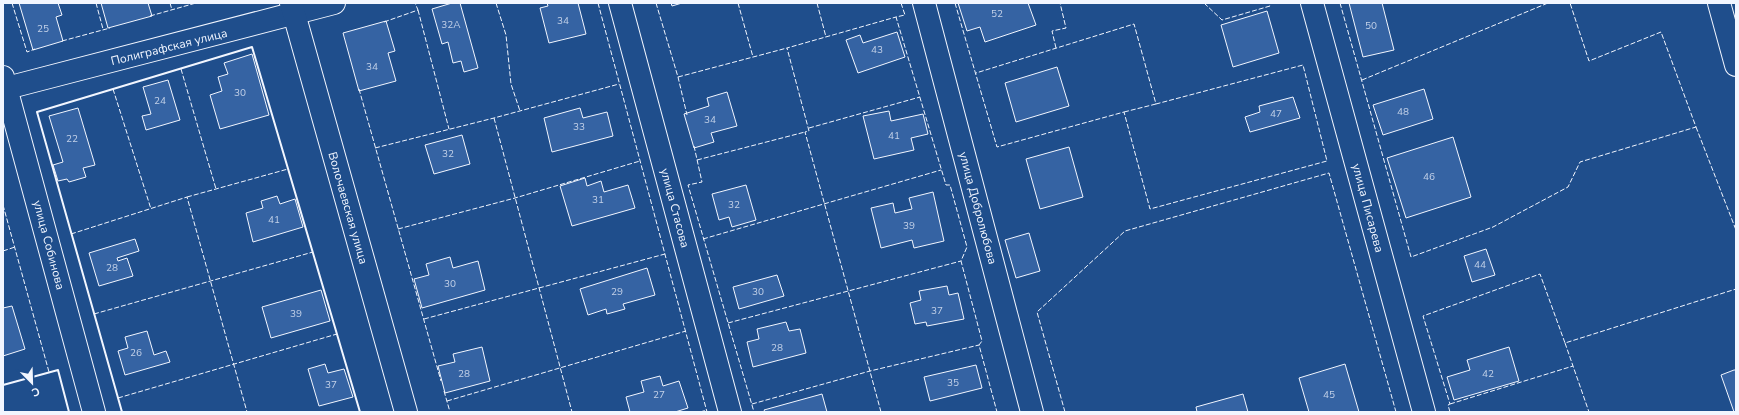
<svg xmlns="http://www.w3.org/2000/svg" width="1739" height="415" font-family="'Nunito Sans',sans-serif">
<style>
.building{fill:#3563a3;stroke:#f2f6ff}
.lines{fill:none;stroke-linecap:round;stroke-linejoin:round}
.street-casing{stroke:#f2f6ff;stroke-width:24}
.secondary-casing{stroke:#f2f6ff;stroke-width:24}
.street{stroke:#1f4e8c;stroke-width:22}
.secondary{stroke:#1f4e8c;stroke-width:22}
.fence{stroke:#f2f6ff;stroke-width:1;stroke-dasharray:5 2;stroke-linecap:butt}
.wall{stroke:#f2f6ff;stroke-width:2}
.labels{text-anchor:middle;dominant-baseline:central;stroke-width:3;stroke-linejoin:round;paint-order:stroke}
.number-label{font-size:10px;fill:#c3d1e8}
.street-label{font-size:12px;fill:#f2f6ff;stroke:#1f4e8c}
</style>
<rect width="100%" height="100%" fill="#1f4e8c"/>
<path class="building" d="M19,3H58L62,15L56,17L63,41L33,50Z
M101,3H148L152,16L108,28Z
M452,3H460L478,68L464,72L461,61L453,63L448,42L442,44L432,9Z
M547,3H578L586,34L549,43L540,8L548,6Z
M671,3H682L672,6Z
M958,3H1028L1036,25L985,42L980,27L967,31Z
M1349,3H1382L1394,50L1363,57Z
M1267,11L1279,53L1233,67L1221,25Z
M386,21L395,51L388,53L396,81L359,91L343,33Z
M897,32L905,57L858,73L846,40L860,35L863,43Z
M252,54L269,115L220,129L210,95L222,91L218,77L228,74L224,63Z
M1057,67L1069,106L1016,122L1005,83Z
M168,80L180,120L146,130L142,116L151,114L143,87Z
M1424,89L1433,119L1383,135L1373,105Z
M727,92L737,126L711,133L714,142L694,148L684,114L709,106L707,98Z
M1293,97L1300,118L1250,132L1245,117L1260,112L1259,106Z
M78,108L95,165L83,168L86,177L69,182L67,179L58,181L53,165L63,162L49,116Z
M580,108L583,118L607,112L613,136L552,152L544,118Z
M889,111L891,121L923,114L928,134L911,138L914,150L874,159L863,116Z
M462,135L470,164L434,174L425,145Z
M1453,137L1471,197L1406,218L1387,158Z
M1069,147L1083,197L1040,209L1026,159Z
M585,178L587,186L601,181L604,192L628,185L635,208L572,226L560,186Z
M746,185L756,220L732,227L729,217L719,220L712,194Z
M933,192L944,241L914,248L912,240L881,248L871,208L893,203L895,213L912,209L909,198Z
M277,196L280,204L295,199L303,227L253,242L246,213L263,208L261,201Z
M1029,233L1040,271L1016,278L1005,240Z
M135,239L139,251L117,258L118,261L127,258L133,276L99,286L89,253Z
M1486,249L1495,275L1472,282L1464,256Z
M450,257L453,268L478,261L485,290L422,308L414,279L429,275L426,264Z
M647,268L655,295L623,304L625,309L607,314L606,309L588,315L580,289Z
M777,275L784,296L739,309L733,287Z
M947,286L949,295L958,293L964,319L927,326L926,322L915,324L910,303L921,300L919,291Z
M321,290L330,321L271,338L262,307Z
M12,306L25,349L3,356V308Z
M786,322L789,331L800,329L806,353L753,367L747,342L759,339L757,329Z
M147,331L154,355L166,351L170,362L125,375L118,351L128,348L125,337Z
M482,347L490,381L445,393L438,366L455,362L453,354Z
M1509,347L1519,381L1454,400L1447,377L1470,370L1467,360Z
M325,364L328,373L344,369L353,397L319,406L308,369Z
M1345,364L1359,412H1309L1299,378Z
M976,365L982,388L930,401L924,377Z
M1734,370H1736V412H1734L1721,375Z
M660,376L663,386L679,381L688,408L675,412H630L626,397L644,392L641,381Z
M822,394L827,412H765L764,410Z
M1243,394L1248,412H1197L1196,407Z"/>
<g class="lines">
<g class="street-casing">
<path id="street" d="M620,3L730,412
M924,3L1032,412
M1312,3L1424,412
M1719,3L1736,65
M3,77L94,412
M3,89L334,3"/>
</g>
<g class="secondary-casing">
<path id="secondary" d="M291,3L406,412"/>
</g>
<use href="#street" class="street"/>
<use href="#secondary" class="secondary"/>
<path class="fence" d="M12,3L27,52L35,49
M96,3L103,29
M170,3L172,10
M496,3L506,35L511,84L520,111
M598,3L707,412
M656,3L678,77L687,115
M738,3L753,57
M817,3L826,37
M901,3L905,15L896,17L946,185H950L967,247L961,261L982,341L979,345L997,412
M955,3L997,147L1124,112L1150,209L1327,161L1303,65L1156,104L1134,24L976,73
M1204,3L1222,20L1270,6L1269,3
M1340,3L1411,257L1493,227L1568,187L1580,162L1696,127L1661,32L1589,61L1570,3
M418,10L449,129
M150,16L196,3
M384,22L418,10L415,3
M62,41L110,28
M1056,48L1052,31L1066,28L1060,3
M181,69L216,189
M678,77L787,48
M1362,80L1548,3
M113,89L151,209
M359,89L441,381
M1124,112L1156,104
M494,118L572,412
M1696,127L1736,230
M809,128L920,97
M694,146L702,182L688,185L754,412
M375,148L494,118L619,84
M697,160L805,132
M187,197L288,169
M3,205L49,372
M398,229L515,198L640,161
M71,234L187,197L247,412
M703,239L941,170
M3,251L15,247
M94,314L313,252
M424,319L665,254
M728,323L961,261
M1565,343L1589,412
M444,391L450,412
M118,398L337,334
M447,401L686,331
M752,404L870,371L979,345
M1450,404L1573,366
M700,412L707,410
M881,412L805,132L809,131L787,48L896,17
M1065,412L1037,312L1125,231L1329,173L1396,412
M1450,412L1448,405L1450,404L1423,316L1540,274L1565,343L1736,289"/>
<path class="wall" d="M3,385L58,370L69,412
M122,412L37,112L252,47L360,412"/>
</g>
<g class="labels">
<g class="number-label">
<text x="997" y="14">52</text>
<text x="563" y="21">34</text>
<text x="451" y="25">32А</text>
<text x="1371" y="26">50</text>
<text x="43" y="29">25</text>
<text x="877" y="50">43</text>
<text x="372" y="67">34</text>
<text x="240" y="93">30</text>
<text x="160" y="101">24</text>
<text x="1403" y="112">48</text>
<text x="1276" y="114">47</text>
<text x="710" y="120">34</text>
<text x="579" y="127">33</text>
<text x="894" y="136">41</text>
<text x="72" y="139">22</text>
<text x="448" y="154">32</text>
<text x="1429" y="177">46</text>
<text x="598" y="200">31</text>
<text x="734" y="205">32</text>
<text x="274" y="220">41</text>
<text x="909" y="226">39</text>
<text x="1480" y="265">44</text>
<text x="112" y="268">28</text>
<text x="450" y="284">30</text>
<text x="617" y="292">29</text>
<text x="758" y="292">30</text>
<text x="937" y="311">37</text>
<text x="296" y="314">39</text>
<text x="777" y="348">28</text>
<text x="136" y="353">26</text>
<text x="464" y="374">28</text>
<text x="1488" y="374">42</text>
<text x="953" y="383">35</text>
<text x="331" y="385">37</text>
<text x="659" y="395">27</text>
<text x="1329" y="395">45</text>
</g>
<g class="street-label">
<text transform="translate(169 47) rotate(-14)">Полиграфская улица</text>
<text transform="translate(348 208) rotate(74)">Волочаевская улица</text>
<text transform="translate(675 208) rotate(75)">улица Стасова</text>
<text transform="translate(978 208) rotate(75)">улица Добролюбова</text>
<text transform="translate(1368 208) rotate(75)">улица Писарева</text>
<text transform="translate(49 245) rotate(75)">улица Собинова</text>
</g>
</g>
<rect width="1739" height="415" fill="none" stroke="#f2f6ff" stroke-width="8"/>
<g transform="translate(32 383) rotate(157)" stroke="#1f4e8c" stroke-width="3" paint-order="stroke">
<path d="M0-3L7 15L0 10L-7 15Z" fill="#f2f6ff"/>
<text y="-6" font-size="11" font-weight="bold" text-anchor="middle" fill="#f2f6ff">С</text>
</g>
</svg>
